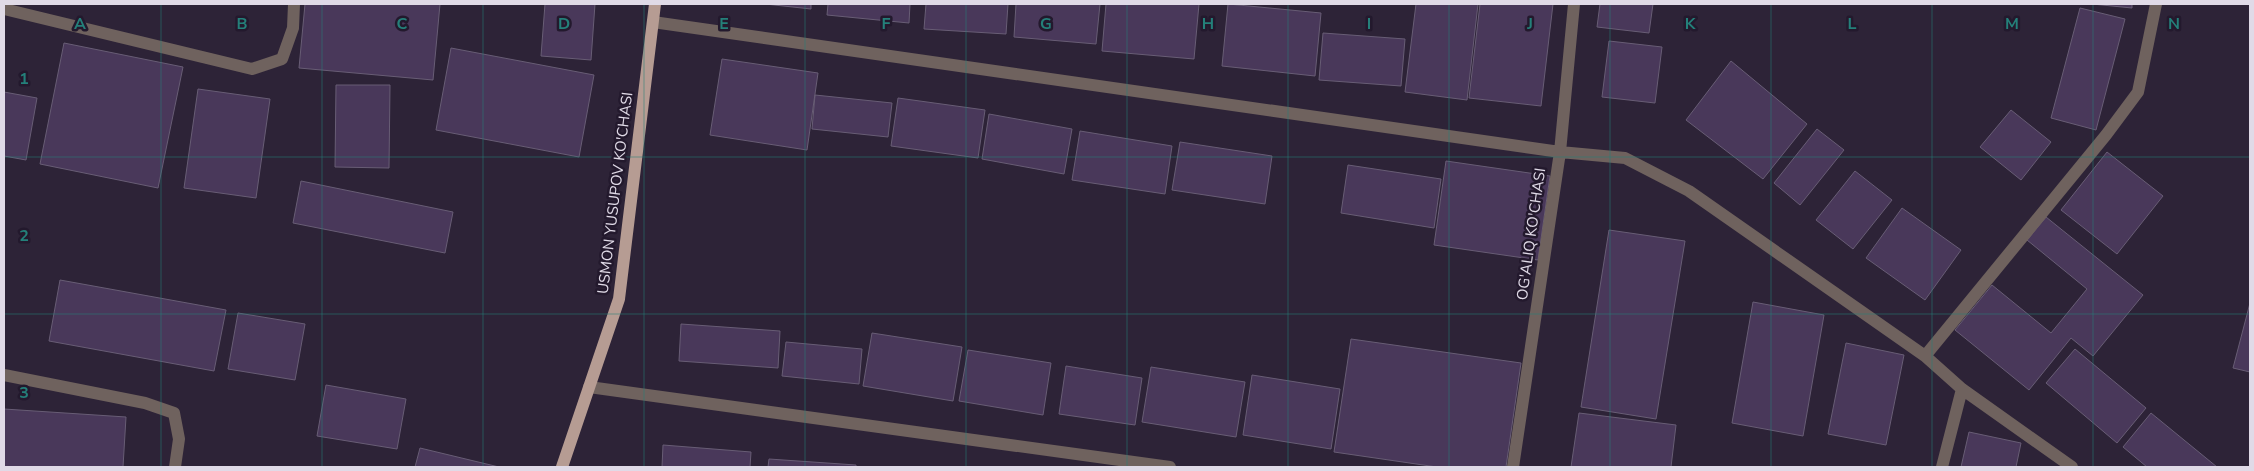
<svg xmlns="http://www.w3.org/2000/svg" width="2254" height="471" font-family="'Nunito Sans',sans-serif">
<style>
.building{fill:#49385a;stroke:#685d75}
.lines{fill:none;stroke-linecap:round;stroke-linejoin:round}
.minor{stroke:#6f625e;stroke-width:12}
.major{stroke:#b69c93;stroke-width:12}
.grid{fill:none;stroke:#24807a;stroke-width:1;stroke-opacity:0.55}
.labels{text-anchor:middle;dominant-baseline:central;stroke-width:5;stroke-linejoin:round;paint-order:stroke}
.street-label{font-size:15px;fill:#e0dae7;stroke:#23192d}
.grid-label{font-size:16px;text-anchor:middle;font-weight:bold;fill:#24807a;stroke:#23192d;stroke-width:5;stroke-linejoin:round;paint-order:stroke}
</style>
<rect width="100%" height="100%" fill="#2d2337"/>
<path class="building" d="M305,4H440L433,80L299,68Z
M545,4H595L591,60L541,56Z
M765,4H811V9Z
M828,4H910L909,23L827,15Z
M926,4H1008L1006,34L924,29Z
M1016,4H1100L1096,44L1014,37Z
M1106,4H1199L1194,59L1102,51Z
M1228,4L1321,13L1315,76L1222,66Z
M1416,4H1478L1467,100L1405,92Z
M1480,4H1553L1541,106L1469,98Z
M1600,4H1653L1649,33L1597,27Z
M2092,4H2132V8Z
M2080,8L2125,19L2096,130L2051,118Z
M1323,33L1405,39L1401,86L1319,80Z
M1609,41L1662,47L1655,103L1602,97Z
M64,43L183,67L158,188L40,164Z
M451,48L594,75L579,157L436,130Z
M722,59L818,73L807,150L710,135Z
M1731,61L1807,124L1763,179L1686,120Z
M336,85H390L389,168L335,167Z
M198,89L270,99L256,198L184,188Z
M4,92L37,98L26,160L4,156Z
M815,95L892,103L888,137L812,129Z
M898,98L985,110L978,158L891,146Z
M2011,110L2051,142L2021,180L1980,147Z
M989,114L1072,129L1064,174L982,159Z
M1817,129L1844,150L1800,205L1774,183Z
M1080,131L1172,146L1165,194L1072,180Z
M1180,142L1272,156L1265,204L1172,190Z
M2107,152L2163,196L2117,254L2061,210Z
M1446,161L1550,176L1538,260L1434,245Z
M1348,165L1441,179L1434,228L1341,213Z
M1855,171L1892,200L1853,249L1816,220Z
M301,181L453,212L445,253L293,223Z
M1902,208L1961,250L1925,300L1866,258Z
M2046,217L2143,295L2093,356L2071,338L2029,390L1955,330L1992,285L2051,333L2087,289L2027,240Z
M1609,230L1685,241L1656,419L1581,407Z
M60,280L226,310L214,371L49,341Z
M1753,302L1824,315L1803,436L1732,423Z
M2250,303V372L2233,368Z
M238,313L305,324L295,380L228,369Z
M681,324L780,331L778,368L679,361Z
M872,333L962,347L953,401L863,386Z
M1351,339L1521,363L1506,467H1437L1334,452Z
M786,342L862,349L859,384L782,376Z
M1846,343L1904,355L1886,445L1828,434Z
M2075,349L2146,408L2117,443L2046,383Z
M968,350L1051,363L1043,415L959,401Z
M1066,366L1142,378L1135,425L1059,414Z
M1151,367L1245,382L1236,437L1142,422Z
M1252,375L1340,389L1331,449L1243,435Z
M326,385L406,399L397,449L317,436Z
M4,409L126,417L123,467H4Z
M1579,413L1676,425L1671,467H1571Z
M2151,413L2217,467H2147L2123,447Z
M1969,432L2021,443L2016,467H1961Z
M663,445L751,452L750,467H662Z
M420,448L499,467H415Z
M769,459L856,465V467H768Z"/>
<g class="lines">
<path class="minor" d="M4,9L252,69L282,59L293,28L294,4
M653,22L1560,152L1625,158L1689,191L1925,356L1962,389L2072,467
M1925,356L2106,135L2138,92L2156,4
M4,375L145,403L174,413L179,439L175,467
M589,387L1170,467
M1513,467L1560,152L1574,4
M1942,467L1962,389"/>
<path class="major" d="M562,467L619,299L655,4"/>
</g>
<path class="grid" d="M161,4V467M322,4V467M483,4V467M644,4V467M805,4V467M966,4V467M1127,4V467M1288,4V467M1449,4V467M1610,4V467M1771,4V467M1932,4V467M2093,4V467M4,157H2250M4,314H2250"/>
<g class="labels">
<g class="street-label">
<text transform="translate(615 193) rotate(-83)">USMON YUSUPOV KO'CHASI</text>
<text transform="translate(1531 234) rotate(-82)">OG'ALIQ KO'CHASI</text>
</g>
</g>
<g class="grid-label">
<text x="80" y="29">A</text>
<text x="242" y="29">B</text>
<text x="402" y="29">C</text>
<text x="564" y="29">D</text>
<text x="724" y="29">E</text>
<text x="886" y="29">F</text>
<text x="1046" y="29">G</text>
<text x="1208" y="29">H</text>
<text x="1369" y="29">I</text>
<text x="1530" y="29">J</text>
<text x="1690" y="29">K</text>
<text x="1852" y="29">L</text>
<text x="2012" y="29">M</text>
<text x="2174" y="29">N</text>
<text x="24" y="84">1</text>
<text x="24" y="241">2</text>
<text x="24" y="398">3</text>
</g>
<rect width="2254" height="471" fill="none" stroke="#e0dae7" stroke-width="10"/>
</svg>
